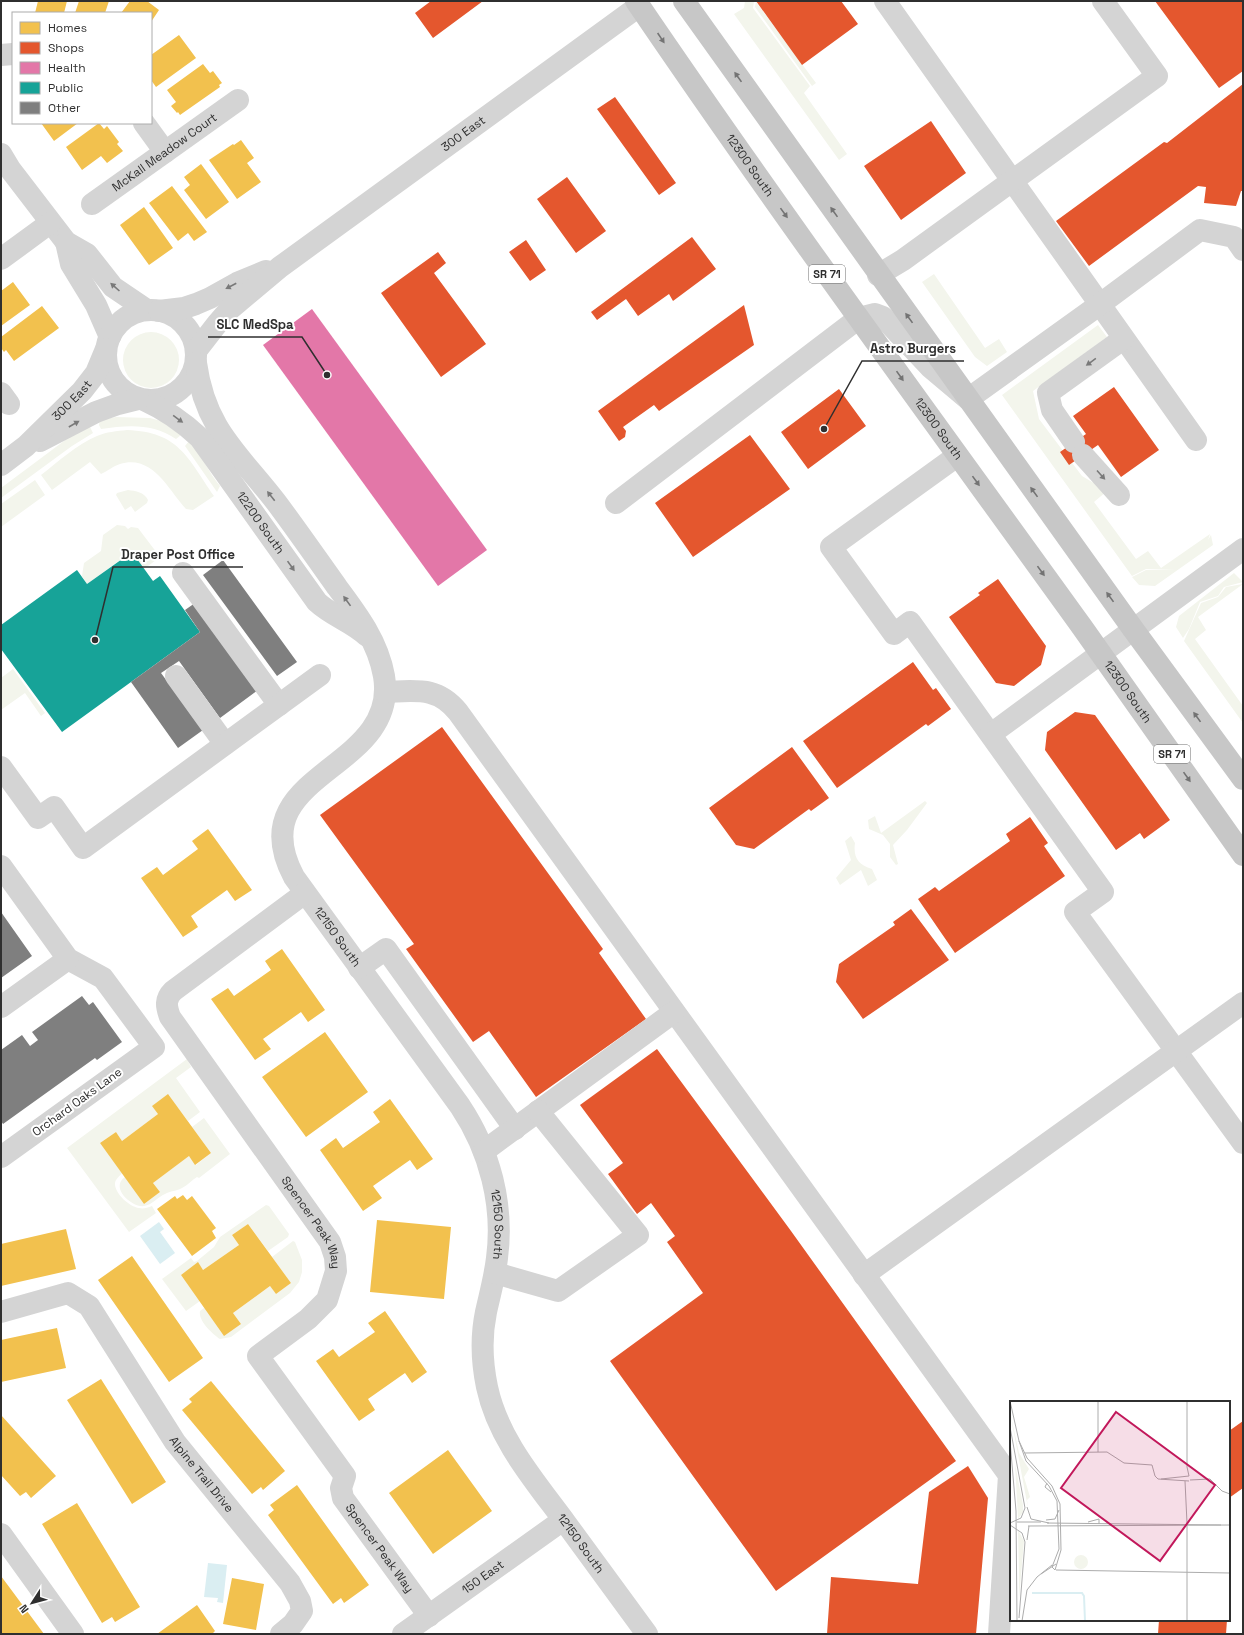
<svg xmlns="http://www.w3.org/2000/svg" width="1244" height="1635" font-family="'Space Grotesk',sans-serif">
<style>
.green{fill:#f3f5ec}
.water{fill:#daeef2}
.homes{fill:#f2c14e}
.shops{fill:#e4572e}
.health{fill:#e377a8}
.public{fill:#17a398}
.building{fill:#7f7f7f}
.lines{fill:none;stroke-linecap:round;stroke-linejoin:round}
.minor{stroke:#d4d4d4;stroke-width:22}
.major{stroke:#c7c7c7;stroke-width:22}
.oneway{fill:#737373}
.oneway2{fill:#797979}
.labels{text-anchor:middle;dominant-baseline:central;stroke-width:4;stroke-linejoin:round;paint-order:stroke}
.shield{fill:#fff;stroke:#6d6d6d;stroke-width:1}
.shield-label{font-size:11px;font-weight:bold;fill:#2f2f2f}
.street-label{font-size:12px;fill:#2f2f2f;stroke:#fff}
.inset-river{fill:none;stroke:#daeef2;stroke-width:2}
.inset-road{fill:none;stroke:#acacac;stroke-width:1}
.view{fill:#c2185b;fill-opacity:0.15;stroke:#c2185b;stroke-width:2}
.inset-edge{fill:none;stroke:#2f2f2f;stroke-width:2}
.leader{fill:none;stroke:#2f2f2f;stroke-width:1.5}
.callout-dot{fill:#2f2f2f;stroke:#fff;stroke-width:1.5}
.callout-label{font-size:13px;text-anchor:middle;font-weight:bold;fill:#2f2f2f;stroke:#fff;stroke-width:4;stroke-linejoin:round;paint-order:stroke}
</style>
<rect width="100%" height="100%" fill="#fff"/>
<path class="green" d="M745,1H754L753,8L810,86L804,93L847,154L839,160L734,14L744,8Z
M756,2L816,83L812,86L755,7Z
M934,274L985,348L999,339L1007,352L987,366L975,357L922,282Z
M1098,325L1107,337L1033,391L1039,419L1082,476L1107,491L1094,502L1136,559L1148,551L1161,568L1210,534L1208,540L1211,535L1213,545L1155,586L1139,585L1132,577L1146,570L1176,569H1146L1132,576L1002,395Z
M123 360a28 28 0 1 1 56 0a28 28 0 1 1-56 0Z
M116,417L150,418L161,421L181,435L176,439C153,423 128,425 101,429L99,425L100,420Z
M90,427L93,433L72,446L1,498V488L72,435Z
M127,430C179,432 187,457 214,496L193,510L186,509C169,491 153,454 120,464C113,466 108,471 101,474L90,462L52,490L41,475C58,462 77,444 97,436C106,432 117,431 127,430Z
M189,441C202,454 208,472 220,486L217,492L185,446Z
M35,480L45,495L1,527V504Z
M128,490C136,491 144,492 148,500L147,503L135,512L131,506L125,510L116,495L117,493Z
M117,525L125,526L128,529L131,527L138,528L160,557L144,569L131,552L87,584L82,576L84,563L101,551L103,535Z
M1234,573L1243,582L1224,587L1218,596L1200,602L1189,629L1183,638L1176,627L1179,616Z
M1243,584L1198,617L1206,630L1195,639L1243,706V723L1184,641L1201,603L1218,597L1226,587Z
M13,669L45,713L41,716L25,693L1,710V678Z
M925,801L927,803L907,830L893,845L898,864L896,865L890,857V844L883,835L869,829L868,820L875,816L881,833Z
M851,836L855,843C853,857 858,865 872,869L877,880L868,886L861,870L840,885L836,878L851,860L845,841Z
M187,1059L191,1067L176,1078L200,1112L188,1121L168,1095L158,1114L122,1141L116,1132L100,1143L122,1173C119,1177 115,1179 115,1184C115,1194 130,1207 139,1208C143,1209 147,1208 152,1206L156,1213L129,1232L67,1148Z
M204,1118L230,1154L199,1178L197,1177C192,1180 188,1185 182,1188C177,1191 170,1191 165,1194C158,1197 152,1205 144,1206C133,1208 109,1188 125,1177L144,1204L160,1192L153,1183L189,1156L196,1165L211,1153L192,1127Z
M266,1205L269,1206L289,1234L288,1237L268,1251L248,1224L232,1235L239,1245L203,1270L198,1263L181,1275L200,1301L186,1311L162,1279L191,1258L194,1262L197,1261L214,1247L220,1237Z
M293,1241L295,1242L302,1260V1272L299,1282L290,1293L231,1337L220,1339C213,1334 198,1321 200,1311L204,1308L241,1324L233,1313L270,1286L276,1294L291,1283L272,1257Z"/>
<path class="water" d="M159,1222L164,1229L160,1232L175,1253L160,1264L140,1236Z
M208,1563L227,1565L223,1603L217,1602L218,1598L204,1597Z"/>
<path class="homes" d="M38,1H67L64,13H35Z
M79,1H109L105,13H75Z
M130,1H147L159,10L151,22V13H121Z
M179,35L196,58L156,87L151,80V55Z
M203,64L210,73L213,71L222,83L219,85L220,87L180,115L178,112L177,113L171,106L176,102L167,90Z
M41,123H78L54,141Z
M99,123L104,129L107,126L119,142L117,144L123,151L107,163L101,156L82,170L66,147Z
M241,140L254,158L247,163L261,182L237,199L209,160L233,144L234,145Z
M201,164L229,202L206,219L184,190L190,185L184,177Z
M172,186L207,232L194,241L188,233L178,241L149,203Z
M144,207L173,248L149,265L120,225Z
M13,282L30,305L1,326V291Z
M42,306L59,328L14,361L6,350L4,352L1,348V337Z
M208,829L252,890L235,901L227,890L191,916L198,927L183,937L141,878L157,867L163,875L198,849L192,841Z
M282,949L325,1010L308,1022L301,1012L263,1039L271,1049L255,1060L211,999L228,988L234,996L271,970L265,961Z
M325,1032L368,1092L306,1137L262,1077Z
M168,1094L211,1153L195,1165L189,1156L153,1183L160,1192L144,1204L100,1143L116,1132L122,1141L158,1114L152,1106Z
M390,1099L433,1159L417,1170L410,1160L373,1186L382,1198L363,1211L320,1150L336,1138L343,1148L380,1122L373,1112Z
M183,1195L187,1200L192,1196L216,1228L212,1231L216,1238L192,1256L157,1209L175,1196L177,1199Z
M377,1220L451,1227L444,1299L370,1292Z
M248,1224L291,1283L276,1294L270,1286L233,1313L241,1324L224,1336L181,1275L198,1262L203,1270L239,1245L232,1235Z
M66,1229L76,1269L1,1286V1244Z
M132,1256L203,1358L169,1382L98,1280Z
M385,1311L427,1372L412,1383L405,1373L368,1399L375,1410L359,1421L316,1361L333,1349L339,1357L375,1332L368,1323Z
M57,1328L66,1368L1,1382V1340Z
M101,1379L166,1482L132,1504L67,1400Z
M211,1381L285,1471L263,1490L261,1487L252,1494L182,1410L192,1402L189,1399Z
M1,1415L56,1476L31,1498L26,1492L20,1496L1,1475Z
M448,1450L492,1511L433,1554L389,1493Z
M297,1485L369,1585L344,1603L341,1598L333,1604L268,1515L274,1510L270,1505Z
M77,1503L140,1607L115,1622L112,1617L102,1623L42,1524Z
M1,1576L44,1634H1Z
M232,1578L264,1584L256,1630L223,1624Z
M197,1605L215,1631L212,1634H157Z"/>
<path class="shops" d="M431,1H483L433,38L415,13Z
M756,1H841L858,24L802,65Z
M1155,1H1243V71L1219,88Z
M1243,84V191H1241L1236,206L1204,203L1206,187L1198,186L1089,266L1056,221L1164,142L1167,143Z
M615,97L676,183L659,195L597,109Z
M931,121L966,173L901,220L864,166Z
M567,177L606,231L576,253L537,199Z
M692,237L716,269L673,301L669,294L638,316L626,299L597,320L591,312Z
M526,240L546,270L530,281L509,252Z
M438,252L446,263L434,273L486,344L441,377L381,293Z
M744,305L754,345L659,411L654,405L623,427L626,431L625,437L619,441L598,411Z
M1114,387L1159,450L1121,477L1098,445L1069,465L1060,452L1086,434L1073,416Z
M839,389L866,426L808,469L781,432Z
M750,435L790,489L693,557L655,503Z
M998,579L1046,646L1041,665L1014,686L996,683L949,617L980,595L978,593Z
M913,662L933,690L936,688L951,709L928,726L926,724L837,788L803,741Z
M1075,712L1095,715L1170,820L1144,839L1140,833L1116,850L1045,750L1047,732Z
M442,727L603,949L599,953L646,1019L536,1097L489,1031L473,1042L406,949L414,944L320,815Z
M792,747L829,798L811,811L809,809L754,849L736,845L709,808Z
M1030,817L1048,843L1044,846L1065,876L955,953L918,899L935,887L939,891L1010,841L1006,834Z
M911,909L949,960L863,1019L836,982L839,964L895,925L893,922Z
M657,1049L791,1231L956,1461L776,1591L610,1361L703,1293L667,1242L675,1236L651,1203L637,1214L608,1174L623,1163L580,1105Z
M1243,1421V1488L1229,1498V1431Z
M968,1466L988,1498L976,1634H827L831,1577L918,1584L929,1492Z
M1159,1620H1227L1226,1634H1158Z"/>
<path class="health" d="M312,309L487,550L438,586L263,345Z"/>
<path class="public" d="M132,552L153,581L160,576L200,632L62,732L1,649V625L77,570L87,584Z"/>
<path class="building" d="M223,560L297,662L277,676L203,575Z
M195,603L258,690L220,718L179,661L161,673L203,730L178,748L131,682L200,632L185,610Z
M1,912L32,956L1,978Z
M82,996L89,1005L93,1002L122,1042L97,1060L95,1058L3,1124L1,1121V1050L22,1035L30,1046L38,1040L32,1032Z"/>
<g class="lines">
<g class="minor">
<path d="M885,1L1196,440"/>
<path d="M1,55L13,54"/>
<path d="M144,123L165,152"/>
<path d="M1,154L10,169L66,242L87,254L113,287L147,310"/>
<path id="s1" d="M92,204L238,100"/>
<path d="M66,242L71,264L96,305L110,337"/>
<path d="M1,259L50,223"/>
<path d="M878,275L903,260L1157,76L1103,1"/>
<circle cx="151" cy="355" r="45"/>
<path d="M159,311L184,308L196,304L210,298L237,283L266,271"/>
<path id="s2" d="M196,351L217,324L230,309L280,267L639,6"/>
<path id="s3" d="M196,363C205,429 238,453 276,502C297,530 317,559 337,587C358,615 378,642 384,676C400,772 238,772 294,877L460,1106C490,1151 504,1205 497,1258C495,1276 490,1294 486,1312C481,1336 482,1363 487,1387C498,1439 534,1480 565,1522C592,1559 620,1597 647,1634"/>
<path d="M1,393L9,404"/>
<path id="s4" d="M144,400C166,410 183,422 200,438L317,602C332,616 352,622 367,636"/>
<path d="M40,441L96,412L118,404L138,399"/>
<path d="M1074,442L1052,410L1048,393L1123,339"/>
<path d="M1083,455L1119,495"/>
<path d="M957,456L831,547L894,634L910,622L1103,892L1075,912L1243,1143"/>
<path id="s5" d="M1,465L26,446L82,391L96,373L106,349"/>
<path d="M616,503L859,318L875,314L883,317L930,367L968,399L1099,305L1200,230L1234,237L1243,250"/>
<path d="M183,573L279,705"/>
<path d="M176,676L225,744"/>
<path d="M385,692C416,691 437,686 458,712L1009,1475L999,1634"/>
<path d="M991,734L1243,549"/>
<path d="M1,767L38,818L54,807L83,848L320,675"/>
<path d="M1,866L68,959L103,978L154,1047L1,1157"/>
<path id="s6" d="M305,893L173,991C165,999 166,1006 170,1017L330,1242L335,1257L336,1271L327,1300L308,1319L258,1356L345,1476L341,1488L343,1498L429,1616"/>
<path d="M359,968L386,949L515,1129"/>
<path d="M1,1007L68,959"/>
<path d="M484,1151L674,1012"/>
<path d="M495,1273L558,1291L638,1235L538,1111"/>
<path d="M864,1275L1243,1003"/>
<path id="s7" d="M1,1312L68,1293L89,1306L175,1442L290,1583L300,1601L302,1611L293,1624L281,1634"/>
<path d="M1,1534L73,1634"/>
<path id="s8" d="M403,1634L563,1520"/>
</g>
<g class="major">
<path id="s9" d="M636,1C780,213 932,419 1082,627C1136,703 1189,779 1243,855"/>
<path d="M684,1L1133,629L1243,779"/>
</g>
</g>
<defs><path id="oneway-solid" d="M-6-.8H1V-3.2L6.5 0L1 3.2V.8H-6Z"/></defs>
<g class="oneway">
<use href="#oneway-solid" transform="translate(661 38) rotate(56)"/>
<use href="#oneway-solid" transform="translate(738 77) rotate(-125)"/>
<use href="#oneway-solid" transform="translate(834 212) rotate(-125)"/>
<use href="#oneway-solid" transform="translate(784 213) rotate(54)"/>
<use href="#oneway-solid" transform="translate(909 318) rotate(-126)"/>
<use href="#oneway-solid" transform="translate(900 376) rotate(55)"/>
<use href="#oneway-solid" transform="translate(976 481) rotate(54)"/>
<use href="#oneway-solid" transform="translate(1034 492) rotate(-126)"/>
<use href="#oneway-solid" transform="translate(1041 571) rotate(54)"/>
<use href="#oneway-solid" transform="translate(1110 597) rotate(-126)"/>
<use href="#oneway-solid" transform="translate(1197 717) rotate(-126)"/>
<use href="#oneway-solid" transform="translate(1187 777) rotate(55)"/>
</g>
<g class="oneway2">
<use href="#oneway-solid" transform="translate(231 286) rotate(152)"/>
<use href="#oneway-solid" transform="translate(115 287) rotate(-138)"/>
<use href="#oneway-solid" transform="translate(1091 362) rotate(144)"/>
<use href="#oneway-solid" transform="translate(178 419) rotate(36)"/>
<use href="#oneway-solid" transform="translate(74 424) rotate(-30)"/>
<use href="#oneway-solid" transform="translate(1101 475) rotate(48)"/>
<use href="#oneway-solid" transform="translate(271 496) rotate(-128)"/>
<use href="#oneway-solid" transform="translate(291 566) rotate(55)"/>
<use href="#oneway-solid" transform="translate(347 601) rotate(-126)"/>
</g>
<g class="labels">
<g class="shield">
<rect x="809" y="265" width="36" height="18" rx="3"/>
<rect x="1154" y="745" width="36" height="18" rx="3"/>
</g>
<g class="shield-label">
<text x="827" y="274">SR 71</text>
<text x="1172" y="754">SR 71</text>
</g>
<g class="street-label">
<text stroke="none"><textPath href="#s2" startOffset="346">300 East</textPath></text>
<text stroke="none"><textPath href="#s1" startOffset="89">McKall Meadow Court</textPath></text>
<text stroke="none"><textPath href="#s9" startOffset="200">12300 South</textPath></text>
<text stroke="none"><textPath href="#s5" startOffset="96">300 East</textPath></text>
<text stroke="none"><textPath href="#s9" startOffset="524">12300 South</textPath></text>
<text stroke="none"><textPath href="#s4" startOffset="172">12200 South</textPath></text>
<text stroke="none"><textPath href="#s9" startOffset="848">12300 South</textPath></text>
<text stroke="none"><textPath href="#s3" startOffset="686">12150 South</textPath></text>
<text transform="translate(77 1102) rotate(-36)">Orchard Oaks Lane</text>
<text stroke="none"><textPath href="#s6" startOffset="443">Spencer Peak Way</textPath></text>
<text stroke="none"><textPath href="#s3" startOffset="1021">12150 South</textPath></text>
<text stroke="none"><textPath href="#s7" startOffset="297">Alpine Trail Drive</textPath></text>
<text stroke="none"><textPath href="#s3" startOffset="1369">12150 South</textPath></text>
<text stroke="none"><textPath href="#s6" startOffset="851">Spencer Peak Way</textPath></text>
<text stroke="none"><textPath href="#s8" startOffset="98">150 East</textPath></text>
</g>
</g>
<g transform="translate(1010 1401)">
<rect width="220" height="220" fill="#fff"/>
<path d="M0,11L9,52L19,68L14,76L20,96L17,99L18,107ZM5,63L13,104V111L8,118ZM8,129L14,140L9,197V172ZM64 161a7 7 0 1 1 14 0a7 7 0 1 1-14 0Z" fill="#f3f5ec"/>
<path class="inset-river" d="M22,192H72L74,195L75,220"/>
<path class="inset-road" d="M0,0L9,40L17,57L42,85L50,103L51,149L45,169L42,166L49,148L47,100L39,85L16,60L9,40M177,0V66L179,75M0,26L15,107L11,117L0,122M0,40L6,110L7,220M88,51V0M15,52L97,51L114,62L142,64L145,75L148,78L179,80M151,78L179,75M180,79L200,78L212,90L220,93M175,80L177,122M37,82L35,86L41,91M17,106L21,118L39,122M36,119L45,118L49,109M7,121H31M78,121L89,118V123M37,122L211,124M0,124L12,132L15,141L9,217M177,124V220M18,125L220,124M17,139L19,125M46,169L220,172M31,173L46,163M12,220L17,189L27,176L42,164"/>
<path class="view" d="M106,11L205,84L150,160L51,87Z"/>
<rect width="220" height="220" class="inset-edge"/>
</g>
<path class="leader" d="M327 375L302 337H208M824 429L862 361H964M95 640L113 567H243"/>
<g class="callout-dot">
<circle cx="327" cy="375" r="4"/>
<circle cx="824" cy="429" r="4"/>
<circle cx="95" cy="640" r="4"/>
</g>
<g class="callout-label">
<text x="255" y="329">SLC MedSpa</text>
<text x="913" y="353">Astro Burgers</text>
<text x="178" y="559">Draper Post Office</text>
</g>
<rect width="1244" height="1635" fill="none" stroke="#2f2f2f" stroke-width="4"/>
<rect x="12" y="12" width="140" height="112" fill="#ffffff" stroke="#acacac"/>
<rect x="20" y="22" width="20" height="12" fill="#f2c14e" stroke="#acacac"/>
<text x="48" y="32" font-size="12" fill="#2f2f2f">Homes</text>
<rect x="20" y="42" width="20" height="12" fill="#e4572e" stroke="#acacac"/>
<text x="48" y="52" font-size="12" fill="#2f2f2f">Shops</text>
<rect x="20" y="62" width="20" height="12" fill="#e377a8" stroke="#acacac"/>
<text x="48" y="72" font-size="12" fill="#2f2f2f">Health</text>
<rect x="20" y="82" width="20" height="12" fill="#17a398" stroke="#acacac"/>
<text x="48" y="92" font-size="12" fill="#2f2f2f">Public</text>
<rect x="20" y="102" width="20" height="12" fill="#7f7f7f" stroke="#acacac"/>
<text x="48" y="112" font-size="12" fill="#2f2f2f">Other</text>
<g transform="translate(32 1603) rotate(234)" stroke="#ffffff" stroke-width="3" paint-order="stroke">
<path d="M0-3L7 15L0 10L-7 15Z" fill="#2f2f2f"/>
<text y="-6" font-size="11" font-weight="bold" text-anchor="middle" fill="#2f2f2f">N</text>
</g>
</svg>
